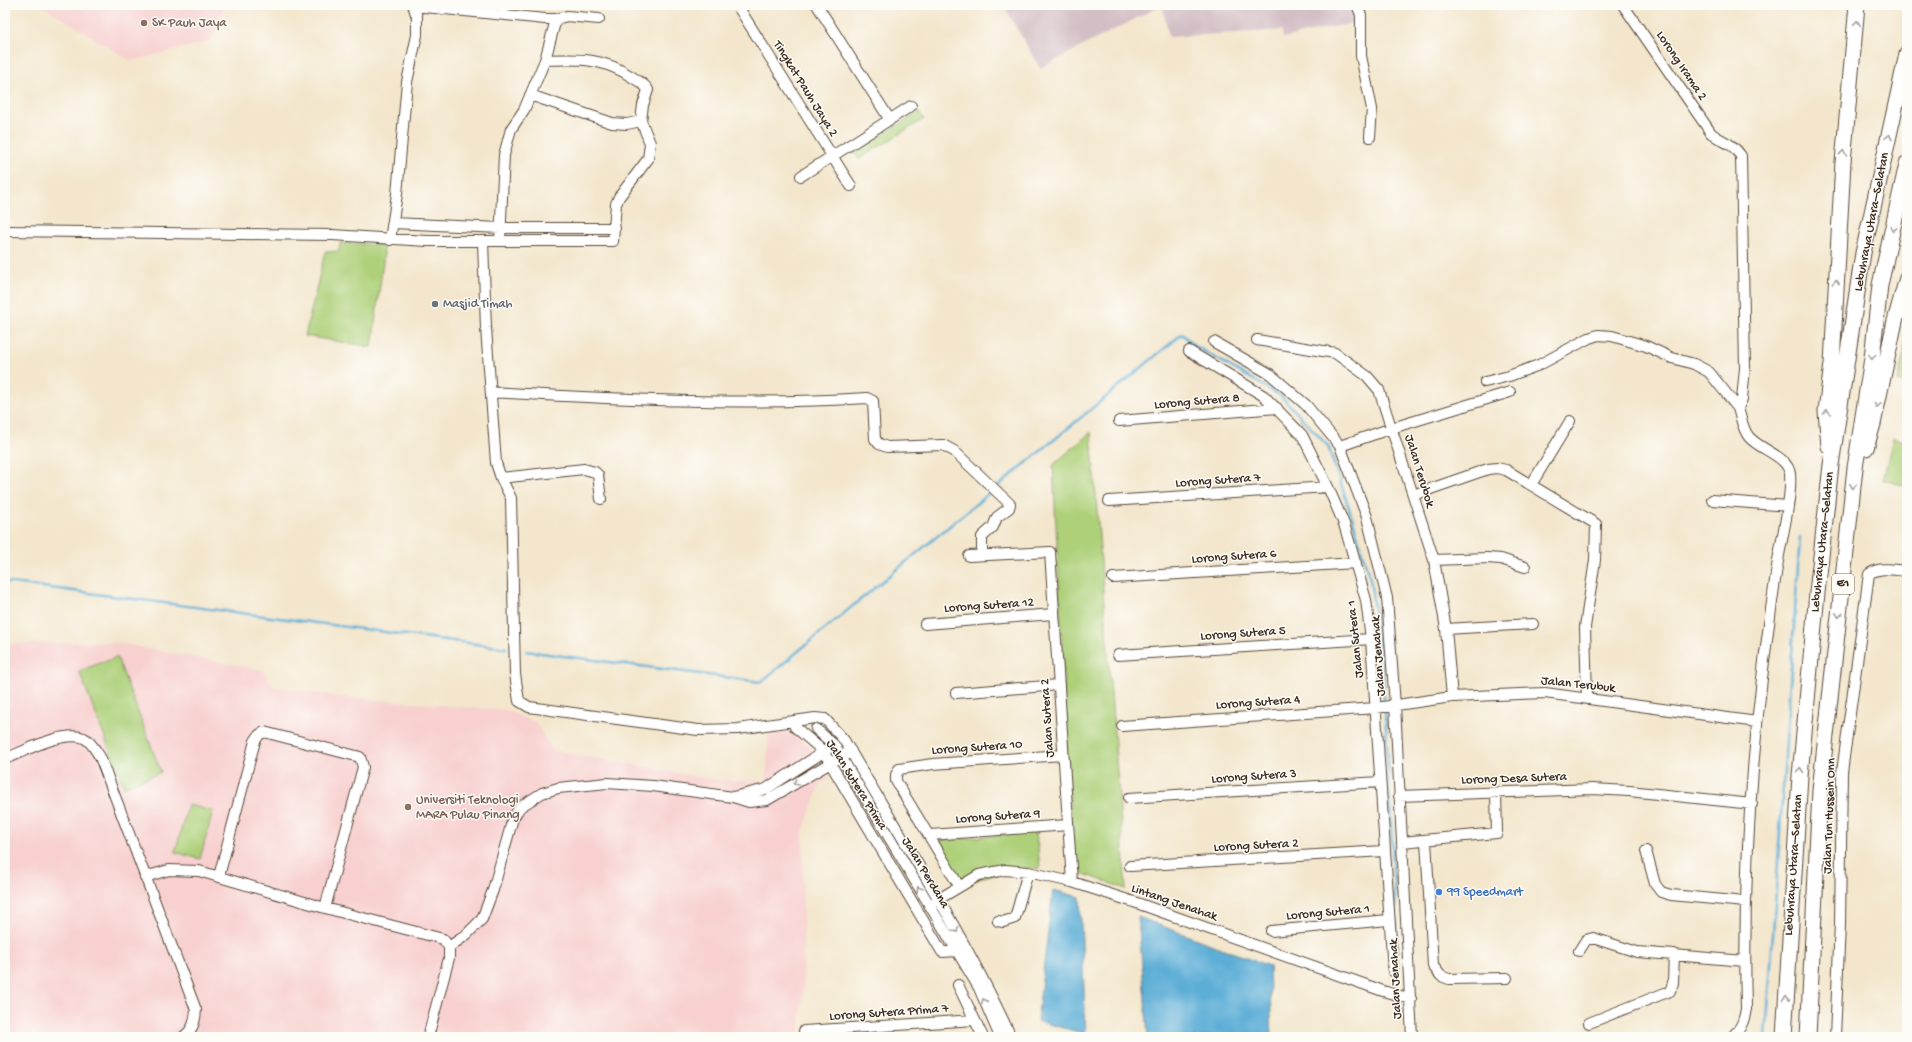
<svg xmlns="http://www.w3.org/2000/svg" width="1912" height="1042" font-family="'Gochi Hand',sans-serif">
<style>
.built{fill:#f7d0cf}
.industrial{fill:#d2bec5}
.green{fill:#add079;stroke:#747d4c}
.water{fill:#5daed7;stroke:#4c6c7a}
.lines{fill:none;stroke-linecap:round;stroke-linejoin:round}
.stream{stroke:#5daed7;stroke-width:2.5}
.minor-casing{stroke:#574638;stroke-width:12}
.highway-casing{stroke:#574638;stroke-width:17}
.minor{stroke:#fff;stroke-width:10}
.highway{stroke:#fff;stroke-width:15}
.oneway{stroke:#a79f9a}
.education-dot{fill:#8d6e63;stroke:#fdfcf7;stroke-width:1.5}
.worship-dot{fill:#6b7280;stroke:#fdfcf7;stroke-width:1.5}
.shop-dot{fill:#3f7fe0;stroke:#fdfcf7;stroke-width:1.5}
.labels{text-anchor:middle;dominant-baseline:central;stroke-width:3;stroke-linejoin:round;paint-order:stroke}
.shield{fill:#fdfcf7;stroke:#75695f;stroke-width:1}
.shield-label{font-size:12px;font-weight:bold;fill:#3b2a1e}
.education-label{font-size:13px;fill:#785e54;stroke:#fdfcf7;text-anchor:start}
.street-label{font-size:13px;fill:#3b2a1e;stroke:#fdfcf7}
.worship-label{font-size:13px;fill:#5b616d;stroke:#fdfcf7;text-anchor:start}
.shop-label{font-size:13px;fill:#366cbe;stroke:#fdfcf7;text-anchor:start}
</style>
<rect width="100%" height="100%" fill="#fdfcf7"/>
<filter id="ink" filterUnits="userSpaceOnUse"><feTurbulence type="fractalNoise" baseFrequency=".025" numOctaves="2"/><feDisplacementMap in="SourceGraphic" scale="8" xChannelSelector="R" yChannelSelector="G"/><feConvolveMatrix kernelMatrix="1 2 1 2 8 2 1 2 1" color-interpolation-filters="sRGB"/></filter>
<filter id="wash" filterUnits="userSpaceOnUse"><feTurbulence type="fractalNoise" baseFrequency=".012" numOctaves="4" result="noise"/><feDisplacementMap in="SourceGraphic" scale="16" xChannelSelector="R" yChannelSelector="G"/><feGaussianBlur stdDeviation="0.9" result="paint"/><feColorMatrix in="noise" values="0 0 0 0 0 0 0 0 0 0 0 0 0 0 0 0 0 1.4 0 .05"/><feComposite in="paint" operator="in"/></filter>
<g filter="url(#wash)">
<rect width="100%" height="100%" fill="#f3e6cc"/>
<path class="built" d="M41,5H224L211,41L131,61Z
M5,615H8V644L113,642L263,670L274,687L351,698L505,710L535,722L552,750L716,780L766,781L769,728L783,726L812,749L831,780L821,782L803,831V991L799,1037H5Z"/>
<path class="industrial" d="M1003,5H1348L1356,22L1283,38L1282,30L1169,37L1162,5L1040,68Z"/>
<path class="green" d="M919,112L924,119L859,159L854,152Z
M340,243L383,245L384,254L372,347L305,336L325,252L339,251Z
M1907,334V383L1898,381Z
M1091,432L1126,889L1073,870L1053,465Z
M1893,438L1907,442V486L1883,480Z
M117,657L161,772L124,787L79,671Z
M188,805L213,811L200,859L175,852Z
M1036,832L1040,868L1005,870L959,886L941,840Z"/>
<path class="water" d="M1053,890L1080,897L1086,1034L1037,1021Z
M1138,917L1269,966L1272,1037H1148Z"/>
<g class="lines">
<path class="stream" d="M997,487L1182,334L1195,346L1281,396L1328,446L1351,514L1370,579L1383,666L1384,704
M5,582L506,648
M526,651L761,682L993,490
M1385,709L1397,937
M1766,1037L1800,537"/>
</g>
</g>
<g filter="url(#ink)">
<g class="lines">
<g class="minor-casing">
<path id="minor" d="M737,5L851,186
M817,5L890,120
M1357,5L1361,15V56L1372,109L1370,137
M1623,5L1711,133C1723,143 1732,142 1741,156L1745,368L1742,399L1738,408C1741,418 1743,430 1749,437C1760,450 1788,456 1790,474C1792,496 1783,533 1779,555C1773,590 1769,626 1764,661C1750,775 1743,894 1746,1009C1744,1021 1741,1029 1732,1037
M414,6L545,19H556L567,16L599,19
M530,95L612,123L627,124L641,121
M801,176L911,106
M393,223L500,228H615
M5,231L332,235L427,241H613L616,204L619,197L648,159L650,143L641,121L643,105L648,90C645,84 638,81 632,77C602,57 579,59 545,60
M390,240L397,194L407,82L417,35V17L413,5
M483,241L486,328L496,463L501,478L511,498L515,674L519,701L529,707L698,730L738,729L815,718L825,719L844,740C901,838 964,934 1011,1037
M500,241L504,155L511,129L524,110L545,60L556,19
M1257,340L1335,353L1367,376L1379,390L1434,560L1446,629L1452,697
M1214,342L1270,374L1306,405L1340,446L1367,517L1387,598L1395,705L1412,1037
M1189,351L1264,396L1302,435L1328,487L1344,524L1366,600L1371,639L1393,971
M1485,382L1509,376L1539,365L1589,338L1598,335L1612,336L1646,346L1672,358L1694,364L1709,372L1738,408
M491,392C616,399 741,406 867,398L873,401L875,439L879,444L887,447L943,445L954,451L1010,504L1009,508L997,517L993,527L982,537V555
M1119,421L1277,408
M1340,446L1392,428L1510,392
M501,478L584,469L595,472L598,475L601,499
M1531,485L1570,421
M1413,495L1488,469L1497,468L1506,470L1596,524L1595,560L1585,627L1587,698
M1712,500L1788,506
M1109,501L1328,487
M969,556L1050,552L1072,882
M1434,560L1487,558L1501,559L1525,567
M1113,578L1356,563
M925,624L1054,614
M1446,629L1533,624
M1118,655L1371,639
M956,693L1059,685
M1122,726L1376,708L1452,697L1545,693L1757,722
M795,727L823,751L942,952L957,951
M816,729L834,745L979,988L1000,1037
M5,759C25,751 63,730 84,738C91,741 96,751 100,757L196,1010C195,1022 193,1030 183,1037
M1399,796L1592,789L1629,791L1752,804
M733,797L766,789L828,749
M1129,798L1380,782
M930,835L1068,825
M1426,840L1433,966L1441,976L1449,979L1507,978
M1402,842L1497,833L1496,793
M1646,851L1655,884L1661,892L1671,895L1745,902
M1130,866L1384,851
M219,876L255,741L259,735L264,732L360,757L363,767L325,908
M145,877L169,870L199,871L325,908L443,939L449,947V958L428,1037
M959,886L896,781V775L899,769L933,764L1063,755
M929,905L979,875L1005,870L1028,872L1072,882L1134,902L1383,991L1411,999
M998,921L1003,922L1015,918L1028,872
M1271,931L1388,920
M449,947L466,935L482,919L493,890L513,818L520,807L542,793L558,788L607,783L653,786L733,797L749,802L767,800L851,751
M1579,951L1586,940L1593,938L1637,952L1745,961
M958,985L983,1037
M1589,1023L1670,991L1673,983L1674,954
M804,1031L975,1020
M1835,1037L1840,924L1842,772L1869,574C1880,566 1894,570 1907,571"/>
</g>
<g class="highway-casing">
<path id="highway" d="M1829,446L1826,411L1832,364L1843,162L1857,5
M1866,448L1873,424L1895,321L1907,278
M1784,1037L1800,776L1817,593L1831,465L1863,253L1907,54
M1808,1037L1820,791L1855,468L1872,358L1880,285L1907,164"/>
</g>
<use href="#minor" class="minor"/>
<use href="#highway" class="highway"/>
</g>
<defs><path id="oneway-chevron" d="M-2-3.5L2.5 0L-2 3.5" fill="none" stroke-width="1.6" stroke-linecap="round" stroke-linejoin="round"/></defs>
<g class="oneway">
<use href="#oneway-chevron" transform="translate(1857 23) rotate(-84)"/>
<use href="#oneway-chevron" transform="translate(1889 137) rotate(-77)"/>
<use href="#oneway-chevron" transform="translate(1843 153) rotate(-84)"/>
<use href="#oneway-chevron" transform="translate(1893 229) rotate(103)"/>
<use href="#oneway-chevron" transform="translate(1836 282) rotate(-87)"/>
<use href="#oneway-chevron" transform="translate(1872 357) rotate(98)"/>
<use href="#oneway-chevron" transform="translate(1877 405) rotate(103)"/>
<use href="#oneway-chevron" transform="translate(1827 412) rotate(-89)"/>
<use href="#oneway-chevron" transform="translate(1853 486) rotate(96)"/>
<use href="#oneway-chevron" transform="translate(1839 615) rotate(96)"/>
<use href="#oneway-chevron" transform="translate(1800 770) rotate(-85)"/>
<use href="#oneway-chevron" transform="translate(796 783) rotate(149)"/>
<use href="#oneway-chevron" transform="translate(919 889) rotate(-121)"/>
<use href="#oneway-chevron" transform="translate(956 930) rotate(60)"/>
<use href="#oneway-chevron" transform="translate(1786 998) rotate(-87)"/>
<use href="#oneway-chevron" transform="translate(984 1001) rotate(-113)"/>
</g>
</g>
<g class="education-dot">
<circle cx="144" cy="23" r="4"/>
<circle cx="408" cy="807" r="4"/>
</g>
<circle class="worship-dot" cx="435" cy="304" r="4"/>
<circle class="shop-dot" cx="1439" cy="892" r="4"/>
<g class="labels">
<rect class="shield" x="1832" y="574" width="22" height="20" rx="3"/>
<g class="shield-label">
<text x="1843" y="584">E1</text>
</g>
<g class="education-label">
<text x="152" y="23">SK Pauh Jaya</text>
<text x="416" y="800">Universiti Teknologi<tspan x="416" dy="15">MARA Pulau Pinang</tspan></text>
</g>
<g class="street-label">
<text transform="translate(1681 66) rotate(56)">Lorong Irama 2</text>
<text transform="translate(805 89) rotate(58)">Tingkat Pauh Jaya 2</text>
<text transform="translate(1872 222) rotate(-79)">Lebuhraya Utara–Selatan</text>
<text transform="translate(1197 402) rotate(-5)">Lorong Sutera 8</text>
<text transform="translate(1419 471) rotate(73)">Jalan Terubok</text>
<text transform="translate(1218 481) rotate(-4)">Lorong Sutera 7</text>
<text transform="translate(1823 542) rotate(-84)">Lebuhraya Utara–Selatan</text>
<text transform="translate(1234 557) rotate(-4)">Lorong Sutera 6</text>
<text transform="translate(989 606) rotate(-4)">Lorong Sutera 12</text>
<text transform="translate(1243 634) rotate(-4)">Lorong Sutera 5</text>
<text transform="translate(1356 639) rotate(-96)">Jalan Sutera 1</text>
<text transform="translate(1379 656) rotate(-94)">Jalan Jenahak</text>
<text transform="translate(1578 685) rotate(6)">Jalan Terubuk</text>
<text transform="translate(1258 703) rotate(-4)">Lorong Sutera 4</text>
<text transform="translate(1048 718) rotate(-94)">Jalan Sutera 2</text>
<text transform="translate(977 748) rotate(-4)">Lorong Sutera 10</text>
<text transform="translate(1254 777) rotate(-4)">Lorong Sutera 3</text>
<text transform="translate(1514 779) rotate(-2)">Lorong Desa Sutera</text>
<text transform="translate(856 785) rotate(58)">Jalan Sutera Prima</text>
<text transform="translate(1830 816) rotate(-88)">Jalan Tun Hussein Onn</text>
<text transform="translate(998 817) rotate(-4)">Lorong Sutera 9</text>
<text transform="translate(1256 846) rotate(-3)">Lorong Sutera 2</text>
<text transform="translate(1794 865) rotate(-86)">Lebuhraya Utara–Selatan</text>
<text transform="translate(925 873) rotate(59)">Jalan Perdana</text>
<text transform="translate(1174 903) rotate(19)">Lintang Jenahak</text>
<text transform="translate(1328 913) rotate(-5)">Lorong Sutera 1</text>
<text transform="translate(1396 979) rotate(-93)">Jalan Jenahak</text>
<text transform="translate(889 1013) rotate(-4)">Lorong Sutera Prima 7</text>
</g>
<g class="worship-label">
<text x="443" y="304">Masjid Timah</text>
</g>
<g class="shop-label">
<text x="1447" y="892">99 Speedmart</text>
</g>
</g>
<rect width="1912" height="1042" fill="none" stroke="#fdfcf7" stroke-width="20"/>
</svg>
